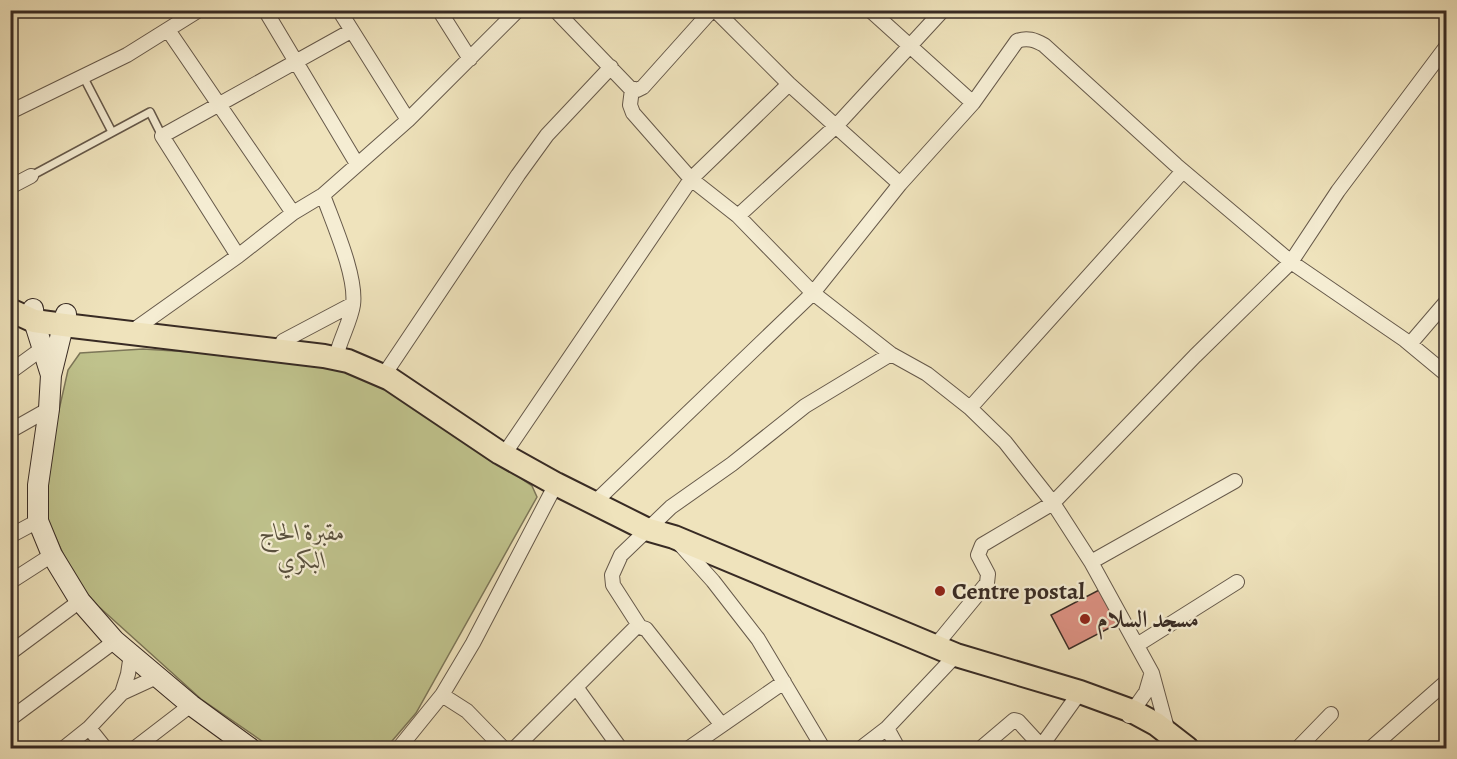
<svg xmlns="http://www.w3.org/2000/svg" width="1457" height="759" font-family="Alegreya,Amiri,serif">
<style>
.green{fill:#bfc28c;stroke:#7c7658;stroke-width:1.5}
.building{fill:#dd9183;stroke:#382b24;stroke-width:1.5}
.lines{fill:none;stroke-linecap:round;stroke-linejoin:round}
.lane-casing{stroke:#66594a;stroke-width:10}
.street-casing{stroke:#66594a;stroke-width:16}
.secondary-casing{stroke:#382b24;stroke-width:22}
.primary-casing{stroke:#382b24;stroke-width:26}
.lane{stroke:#f5edd3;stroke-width:7}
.street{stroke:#f5edd3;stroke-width:14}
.secondary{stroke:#f5edd3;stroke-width:20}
.primary{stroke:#efe3bc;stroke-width:22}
.poi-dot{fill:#8f2418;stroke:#f5edd3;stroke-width:2}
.labels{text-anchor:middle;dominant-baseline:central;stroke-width:4.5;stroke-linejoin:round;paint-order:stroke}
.park-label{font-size:24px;font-style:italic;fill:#5a513e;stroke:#f5edd3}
.poi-label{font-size:24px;font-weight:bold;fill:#382b24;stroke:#f5edd3;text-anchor:start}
</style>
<rect width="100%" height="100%" fill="#efe3bc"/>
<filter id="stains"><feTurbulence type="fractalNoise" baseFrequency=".00333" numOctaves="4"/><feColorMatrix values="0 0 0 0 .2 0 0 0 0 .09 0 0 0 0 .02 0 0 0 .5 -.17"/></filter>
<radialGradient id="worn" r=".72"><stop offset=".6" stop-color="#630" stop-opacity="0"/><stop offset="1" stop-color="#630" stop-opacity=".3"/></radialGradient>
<path class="green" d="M143,349L329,361L378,380L532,486L537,497L416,713L386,748H272L201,699L98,606L75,580L45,514L41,490L68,370L80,353Z"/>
<path class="building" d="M1101,589L1119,623L1069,649L1051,615Z"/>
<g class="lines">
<g class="lane-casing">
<path id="lane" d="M84,78L112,132
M31,176L150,112L162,136"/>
</g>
<g class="street-casing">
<path id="street" d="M265,10L357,164
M339,10L408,120
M439,10L470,59
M555,10L629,87L637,90L643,87L712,10
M715,10L789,84L900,184
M870,10L973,103
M168,30L293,213
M632,89L630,105L633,113L691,179L738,216L813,293L891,354L927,374L970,408L1005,442L1053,503L1091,562L1152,673L1168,732
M10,112L127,55L199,10
M10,187L31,176
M323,195C333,223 357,276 353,305C351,319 342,336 338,350
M738,216L836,126L943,10
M238,256L162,136L351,31
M138,327L238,256L293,213L323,195L408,120L518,10
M283,341L353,304
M1410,344L1446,302
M388,369L518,175L547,135L611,67
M10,372L43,348
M970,408L1183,171
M10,431L49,409
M509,447L691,179L789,84
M594,503L813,293L900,184L973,103L1017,41C1027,37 1035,40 1044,45L1176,165L1291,262L1405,340L1446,374
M10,536L38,521
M678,542L713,581L758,639L823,748
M1091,562L1235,481
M10,582L52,555
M640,627L613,585L612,575L621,555L671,507L732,464L805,406L891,354
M936,645L987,583L988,574L978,555L982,545L1053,503L1195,356L1291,262L1338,191L1446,47
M1137,645L1237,582
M10,653L80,601
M576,687L620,748
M122,693L128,674L131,654
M442,695L467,711L503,748
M1129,716L1146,692L1151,675
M10,719L115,641
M89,728L105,748
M887,728L898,748
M64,748L89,728L122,693L159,676
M135,748L191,705
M399,748L442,695L473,643L556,484
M515,748L637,626L646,629L721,724
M689,748L784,682
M861,748L887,728L956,655
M981,748L1014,720L1018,721L1041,746
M1040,748L1080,692
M1298,748L1331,714
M1371,748L1446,682"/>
</g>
<g class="secondary-casing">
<path id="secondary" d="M33,309L34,321L51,375
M66,314L51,375L49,409L38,485V521L52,555L80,601L115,641L191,705L250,748"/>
</g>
<g class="primary-casing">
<path id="primary" d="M10,310L34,321L64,325L324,356L348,361L390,379L500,453L556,484L646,529L674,537L956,655L1080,692L1132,711L1156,724L1187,748"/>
</g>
<use href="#lane" class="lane"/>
<use href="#street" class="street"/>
<use href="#secondary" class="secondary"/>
<use href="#primary" class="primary"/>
</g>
<g class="poi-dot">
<circle cx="940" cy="591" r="6"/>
<circle cx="1085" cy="619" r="6"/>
</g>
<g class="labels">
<g class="park-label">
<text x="302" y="532">مقبرة الحاج<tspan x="302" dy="28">البكري</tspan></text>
</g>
<g class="poi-label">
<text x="952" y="591">Centre postal</text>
<text x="1097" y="619">مسجد السلام</text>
</g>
</g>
<rect width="1457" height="759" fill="none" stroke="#efe3bc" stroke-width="36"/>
<rect x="12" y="12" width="1433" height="735" fill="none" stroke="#382b24" stroke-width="3"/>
<rect x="18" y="18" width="1421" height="723" fill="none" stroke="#382b24" stroke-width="1.5"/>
<rect width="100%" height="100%" filter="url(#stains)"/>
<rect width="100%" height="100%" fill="url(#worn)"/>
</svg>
